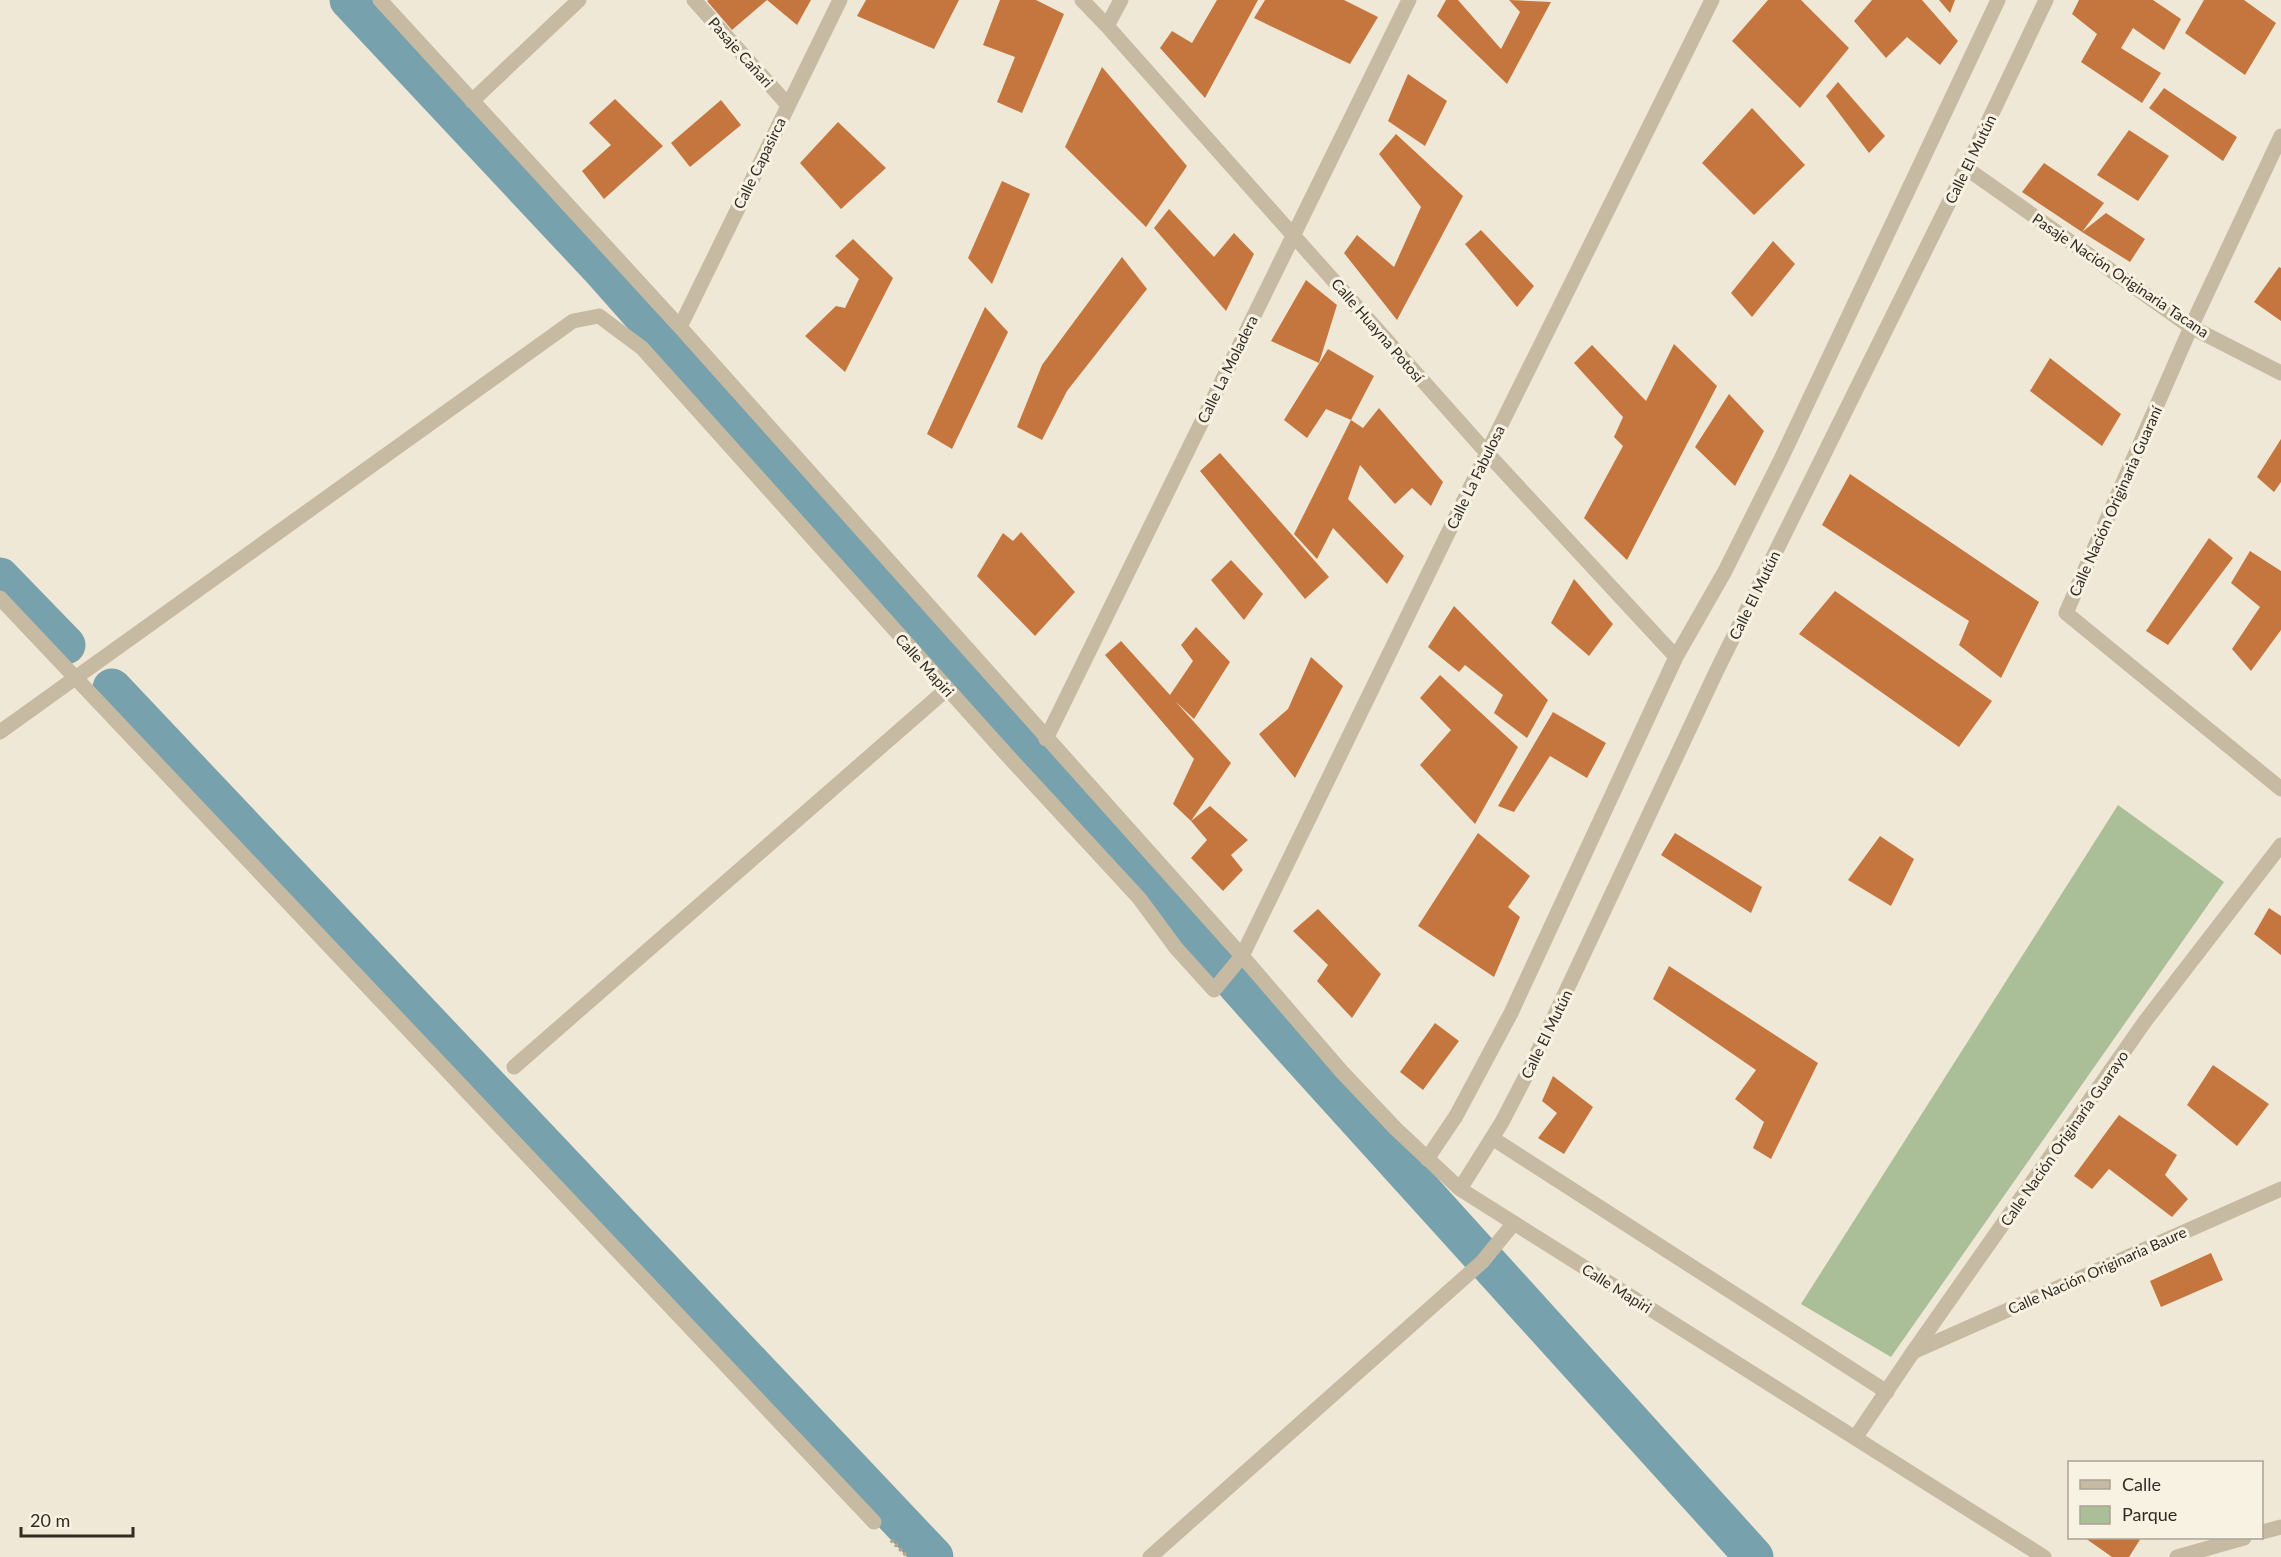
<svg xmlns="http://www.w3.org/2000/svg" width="2281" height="1557" font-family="Lato,sans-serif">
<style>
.green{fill:#aabe97}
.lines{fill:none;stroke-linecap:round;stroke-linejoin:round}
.canal{stroke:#76a1ad;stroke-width:39}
.building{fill:#c5763f}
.path{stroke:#b3a48d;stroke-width:4;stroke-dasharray:3 3;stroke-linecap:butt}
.lane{stroke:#c7baa3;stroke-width:15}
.street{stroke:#c7baa3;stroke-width:15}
.labels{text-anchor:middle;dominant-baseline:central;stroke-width:6;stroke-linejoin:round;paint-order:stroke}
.street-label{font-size:15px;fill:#322b25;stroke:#f8f2e2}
</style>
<rect width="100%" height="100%" fill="#f0e8d6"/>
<path class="green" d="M2118,805L2224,882L1891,1357L1801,1304Z"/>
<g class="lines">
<path class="canal" d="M349,0L603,271L1286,1040L1754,1557
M0,577L66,645
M112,688L934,1557"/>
</g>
<path class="building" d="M709,0H767L732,30L707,1Z
M767,0H811L797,25Z
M866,0H959L934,49L857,16Z
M1000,0H1036L1064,14L1022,113L997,102L1015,57L983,45Z
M1217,0H1258L1205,98L1160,48L1172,31L1192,43Z
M1265,0H1344L1378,17L1350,64L1254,18Z
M1446,0H1458L1501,49L1520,12L1509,0L1551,2L1507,84L1437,16Z
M1768,0H1801L1849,48L1800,108L1732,41Z
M1872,0H1922L1958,41L1940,65L1907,37L1886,58L1854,21Z
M1939,0H1955L1950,13Z
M2079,0H2153L2181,19L2164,50L2133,28L2121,48L2161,73L2142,103L2081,62L2097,34L2072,14Z
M2204,0H2244L2276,23L2245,75L2185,33Z
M1102,67L1187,166L1146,227L1065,147Z
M1408,74L1447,101L1425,146L1388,121Z
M1838,82L1885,136L1869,153L1826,96Z
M2164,88L2237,137L2223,161L2149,108Z
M615,99L663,146L604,199L582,171L611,145L589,123Z
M721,100L741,125L690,167L671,143Z
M1752,108L1805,165L1754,215L1702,163Z
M838,122L886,168L841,209L800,163Z
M2129,130L2169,156L2138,201L2097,175Z
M1396,134L1463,196L1397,320L1344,253L1357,235L1394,267L1421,207L1379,154Z
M2044,163L2104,203L2082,232L2106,213L2145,239L2130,262L2082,232L2022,192Z
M1002,181L1030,194L992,284L968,258Z
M1169,209L1214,257L1234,233L1254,254L1226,311L1154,228Z
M1481,230L1534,286L1517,307L1465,244Z
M853,239L893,278L845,372L805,336L836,306L845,308L859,279L835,256Z
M1773,241L1795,264L1752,317L1731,293Z
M1122,257L1147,289L1067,391L1042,440L1017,427L1042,365Z
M2279,267L2281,268V321L2254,302Z
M1306,280L1337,305L1319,363L1271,341Z
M985,307L1008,332L952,449L927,434Z
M1674,344L1717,386L1627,560L1584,518L1623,446L1614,437L1623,417L1574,363L1592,345L1646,401Z
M1328,349L1374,376L1351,420L1326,409L1307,438L1284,420Z
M2050,358L2121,414L2102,446L2030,391Z
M1729,394L1764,431L1735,486L1695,447Z
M1379,408L1443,482L1431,506L1412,488L1395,504L1360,465L1348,499L1404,556L1387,584L1333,528L1317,559L1294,534L1351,420L1363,428Z
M2281,439V482L2274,492L2257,477Z
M1220,453L1329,577L1305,599L1200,471Z
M1850,474L2039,602L2001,678L1959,645L1969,621L1822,525Z
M1021,532L1075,592L1035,636L977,576L1003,533L1013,541Z
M2209,538L2233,558L2168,645L2146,631Z
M2250,551L2281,571V630L2251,671L2232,649L2260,607L2231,583Z
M1231,560L1263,594L1244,620L1211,580Z
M1574,579L1613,624L1589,656L1551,623Z
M1835,591L1992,701L1959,747L1799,634Z
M1454,606L1548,700L1527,738L1494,713L1503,695L1465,665L1459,672L1428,647Z
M1196,627L1230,662L1194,719L1175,701L1231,763L1191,821L1210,806L1248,840L1231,855L1243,870L1223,891L1191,858L1207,840L1191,821L1173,804L1194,759L1105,655L1121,641L1170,695L1193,661L1181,645Z
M1311,657L1343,686L1295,778L1259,734L1288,709Z
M1440,675L1518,747L1475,824L1420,765L1451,730L1420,698Z
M1553,712L1606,743L1587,778L1550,756L1514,812L1498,806Z
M1478,833L1530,876L1508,907L1520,917L1494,977L1418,926Z
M1675,833L1762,887L1751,913L1661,855Z
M1880,836L1914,859L1891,906L1848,880Z
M2269,908L2281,916V955L2254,934Z
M1318,909L1381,974L1352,1018L1317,981L1328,965L1293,931Z
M1669,966L1818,1063L1771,1159L1753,1148L1764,1122L1735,1099L1756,1070L1653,999Z
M1435,1023L1459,1041L1423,1090L1400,1072Z
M2213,1065L2269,1104L2237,1146L2187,1105Z
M1553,1076L1593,1107L1564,1154L1538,1138L1557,1113L1542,1101Z
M2119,1115L2177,1155L2165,1175L2188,1199L2172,1217L2109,1169L2092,1189L2074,1176Z
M2211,1253L2223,1280L2161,1307L2150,1281Z
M2085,1538H2141L2129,1557H2112Z"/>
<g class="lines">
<path class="path" d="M891,1540L908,1557"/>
<path class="lane" d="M694,0L788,105
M1966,168L2191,327L2281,373
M0,598L874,1522
M514,1067L947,689
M1492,1138L1887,1392
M1913,1352L2281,1189
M2262,1532L2281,1527
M1150,1557L1482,1262L1514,1223
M2177,1557L2244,1538"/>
<path class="street" d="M380,0L680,327L1242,956L1342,1072L1396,1129L1460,1189L2044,1557
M1082,0L1107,26L1487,453L1676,657
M1107,26L1121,0
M472,101L579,0
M2281,136L2191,327L2066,613L2281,789
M680,327L840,0
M0,732L573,321L599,316L642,348L1007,755L1139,898L1176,948L1214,990L1242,956L1487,453L1712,0
M1046,739L1409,0
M1427,1159L1456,1116L1511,1013L1676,657L1725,571L1781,459L1998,0
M1460,1189L1502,1122L1530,1068L1717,670L1966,168L2046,0
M1855,1438L1913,1352L2146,1020L2281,845"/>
</g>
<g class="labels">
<g class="street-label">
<text transform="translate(741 52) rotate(48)">Pasaje Cañari</text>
<text transform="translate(1970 159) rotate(-64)">Calle El Mutún</text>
<text transform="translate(759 163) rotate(-64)">Calle Capasirca</text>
<text transform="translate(2121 275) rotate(34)">Pasaje Nación Originaria Tacana</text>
<text transform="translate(1378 330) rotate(49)">Calle Huayna Potosí</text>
<text transform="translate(1227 369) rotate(-64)">Calle La Moladera</text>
<text transform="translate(1475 477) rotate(-64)">Calle La Fabulosa</text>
<text transform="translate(2115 501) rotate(-66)">Calle Nación Originaria Guaraní</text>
<text transform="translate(1754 595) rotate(-64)">Calle El Mutún</text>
<text transform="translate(925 665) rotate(48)">Calle Mapiri</text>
<text transform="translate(1546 1034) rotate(-64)">Calle El Mutún</text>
<text transform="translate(2064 1138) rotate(-55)">Calle Nación Originaria Guarayo</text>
<text transform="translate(2097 1270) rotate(-24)">Calle Nación Originaria Baure</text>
<text transform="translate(1617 1288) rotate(32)">Calle Mapiri</text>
</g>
</g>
<rect x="2068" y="1461" width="195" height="78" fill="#f8f2e2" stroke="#a9a296" stroke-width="1.5"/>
<rect x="2080" y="1480" width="30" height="9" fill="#c7baa3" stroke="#a9a296" stroke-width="1.5"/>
<text x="2122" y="1491" font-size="18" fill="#322b25">Calle</text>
<rect x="2080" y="1506" width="30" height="18" fill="#aabe97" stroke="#a9a296" stroke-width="1.5"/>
<text x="2122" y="1521" font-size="18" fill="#322b25">Parque</text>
<path d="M21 1527v9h112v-9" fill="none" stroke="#322b25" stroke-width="3"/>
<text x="30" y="1527" font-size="18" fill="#322b25" stroke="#f8f2e2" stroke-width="4.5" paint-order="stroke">20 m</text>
</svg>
